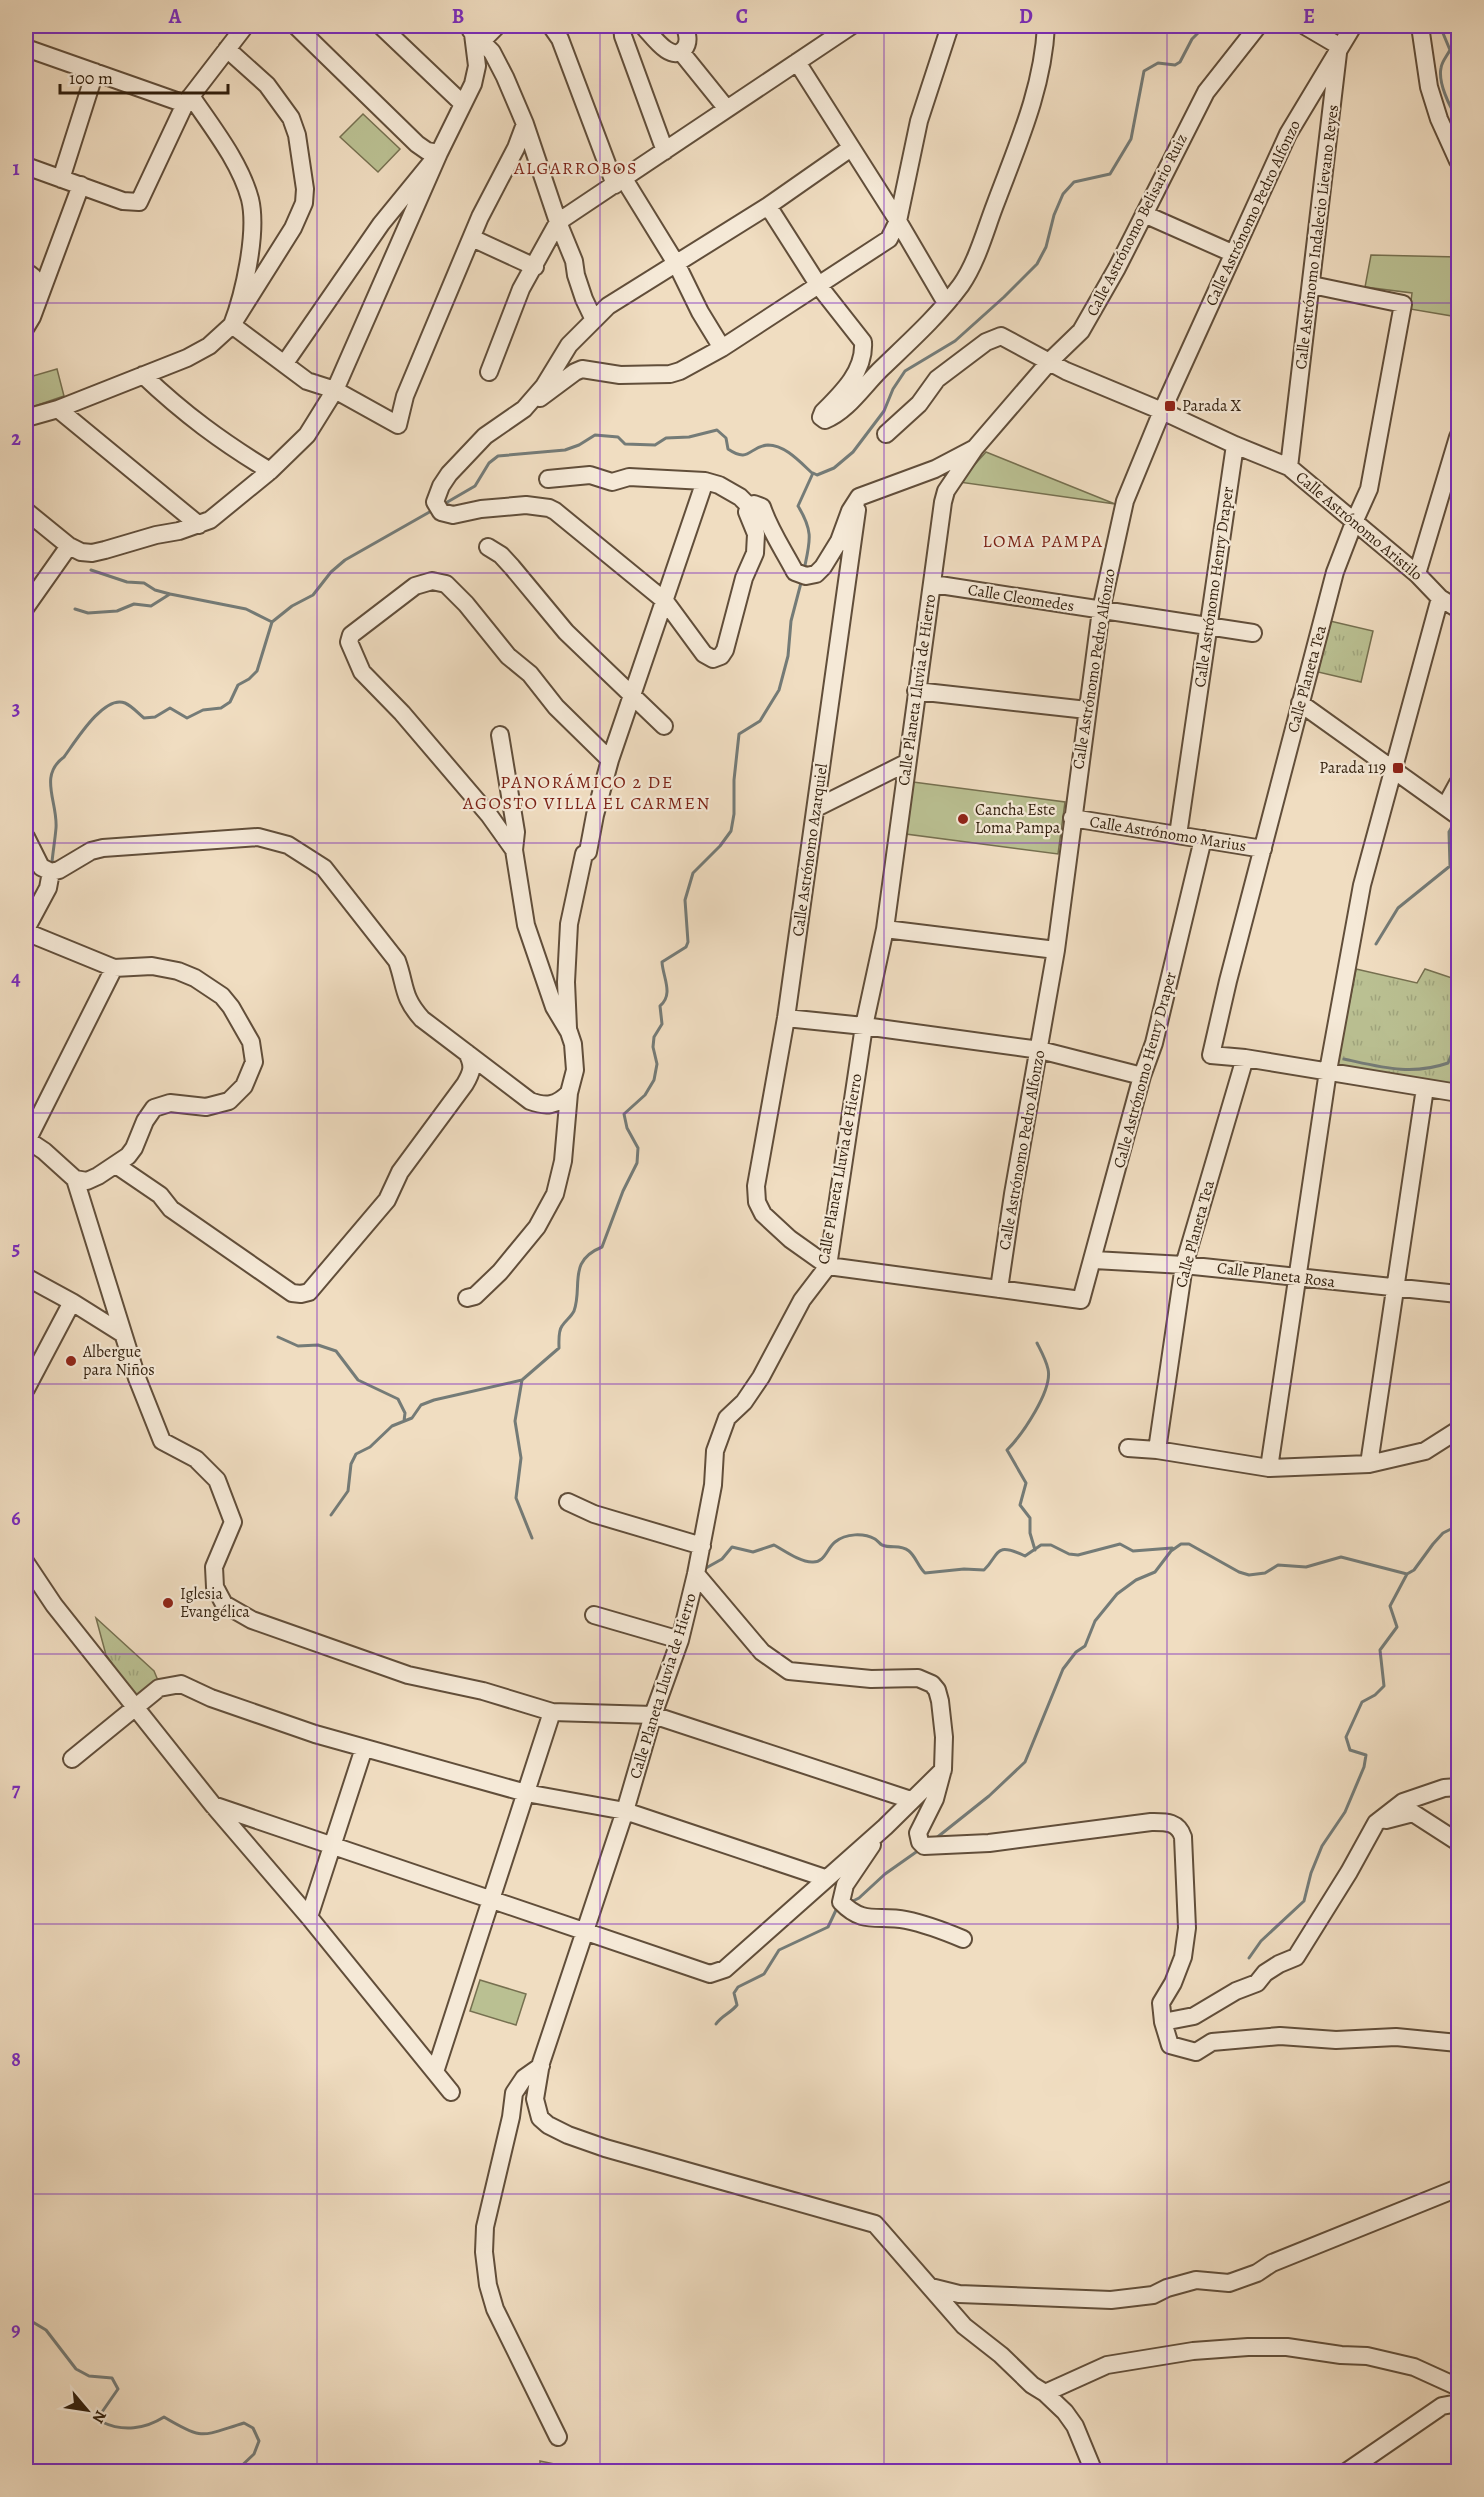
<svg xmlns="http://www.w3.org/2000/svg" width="1484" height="2497" font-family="Alegreya,serif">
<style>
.grass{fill:url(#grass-tufts);stroke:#767050;stroke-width:1.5}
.park{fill:#bac092;stroke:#767050;stroke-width:1.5}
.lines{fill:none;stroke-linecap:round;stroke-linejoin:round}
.stream{stroke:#747b77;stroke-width:3}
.minor-casing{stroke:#614e3a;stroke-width:20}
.minor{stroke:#f5e9d7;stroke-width:16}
.grid{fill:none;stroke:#7b2cbf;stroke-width:1.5;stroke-opacity:0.55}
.poi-dot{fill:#8f2418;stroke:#f5e9d7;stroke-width:2}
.labels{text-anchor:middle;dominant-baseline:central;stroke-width:4.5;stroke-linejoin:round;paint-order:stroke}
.street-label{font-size:16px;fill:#311f0d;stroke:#f5e9d7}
.poi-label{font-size:16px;fill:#311f0d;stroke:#f5e9d7;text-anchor:start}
.neighbourhood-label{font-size:18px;letter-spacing:1.5px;fill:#7a1f14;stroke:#f5e9d7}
.neatline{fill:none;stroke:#7b2cbf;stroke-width:2}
.grid-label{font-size:20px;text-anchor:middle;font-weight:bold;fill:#7b2cbf}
</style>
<defs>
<pattern id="grass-tufts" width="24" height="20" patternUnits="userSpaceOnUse" patternTransform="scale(1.5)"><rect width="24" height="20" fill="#bac092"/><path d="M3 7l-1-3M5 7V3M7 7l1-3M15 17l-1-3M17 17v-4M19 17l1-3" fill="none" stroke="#a0a57d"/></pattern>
</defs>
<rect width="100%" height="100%" fill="#f0ddc1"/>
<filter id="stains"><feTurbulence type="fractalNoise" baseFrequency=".00333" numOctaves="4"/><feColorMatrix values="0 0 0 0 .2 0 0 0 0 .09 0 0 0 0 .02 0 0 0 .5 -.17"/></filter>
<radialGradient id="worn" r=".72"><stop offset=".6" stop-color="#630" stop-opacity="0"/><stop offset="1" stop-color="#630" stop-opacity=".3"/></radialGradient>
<path class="grass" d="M1330,621L1373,631L1361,682L1318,672Z
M1356,969L1417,983L1425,969L1458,980V1085L1337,1066Z
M96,1618L154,1671L159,1683L136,1697L106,1655Z
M540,2461L588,2471H540Z"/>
<path class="park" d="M363,114L400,149L378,172L340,137Z
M1371,255L1458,257V317L1410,309L1412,293L1365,287Z
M57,369L64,396L26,409V378Z
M986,452L1115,504L959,482Z
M913,782L1065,802L1058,854L906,834Z
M480,1980L526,1994L516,2025L470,2011Z"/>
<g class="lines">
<path class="stream" d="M1440,26L1450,50C1447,56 1442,61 1441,68C1438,82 1449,107 1458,118
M444,504L475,486L489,463L498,456L565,450L579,445L595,435L618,437L625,444L655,445L666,438L689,437L717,430L726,438L728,449C750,464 749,446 768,445C785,445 800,462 812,473
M91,570L127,582L144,583L155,590L170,594
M804,570C810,541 814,532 798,506L813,473L817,475L834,468L853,452L884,411L893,389L905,371L955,341L1004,297L1037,264L1046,247L1054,215L1063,194L1074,182L1110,174L1131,139L1144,71L1158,63L1175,65L1180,62L1192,39L1205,26
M75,609L88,613L117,611L134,604L151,606L170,594L246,609L272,622
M52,862C53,851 55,840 56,828C58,802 38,776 64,757C75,742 104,694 125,703C132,706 139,714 144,718L155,717L170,708L187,718L203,710L221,708L230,702L238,685L249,679L257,671L272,622L292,606L313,595L331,572L345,560L433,510
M1376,944L1398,908L1450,866L1449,832L1454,823
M1344,1059C1381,1067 1411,1076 1448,1063L1458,1039
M278,1337L298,1346L318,1345L336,1351L358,1380L398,1399L405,1413L404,1421
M522,1380L515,1421L521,1458L516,1498L532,1538
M331,1515L348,1491L351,1464L356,1454L370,1447L392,1426L412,1418L421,1405L434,1400L522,1380L559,1348C559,1342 558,1331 562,1326C566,1320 571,1317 574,1311C583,1286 567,1261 602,1247L623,1191L637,1163L638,1148L627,1128L624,1114L645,1095L654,1080L657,1064L653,1047L654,1037L662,1024L660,1006C674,994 663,978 662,962L686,947L688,942L685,900L693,873L720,846L731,831L734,814V780L739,734L760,721L779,690L788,656L791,621L802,579
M1035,1550L1030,1533V1518L1020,1505L1026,1483L1007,1450C1022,1435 1053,1390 1048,1369C1046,1360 1041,1351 1037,1343
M706,1568L722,1559L732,1547L753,1552L774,1545C785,1551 800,1562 812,1562C825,1563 827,1548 835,1542C846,1533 864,1533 875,1539C878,1541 880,1544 882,1545C892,1549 900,1544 909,1551C916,1557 918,1566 925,1573L964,1569L984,1570C1000,1555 993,1541 1025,1556L1041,1545H1051L1069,1554L1078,1555L1120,1544L1133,1551L1172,1548
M935,1839L989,1796L1025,1762L1063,1669L1076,1652L1085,1646L1095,1621L1117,1594L1136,1580L1155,1572L1171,1551L1181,1544H1189L1239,1572L1249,1575L1265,1573L1278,1565L1306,1567L1341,1557L1407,1574L1414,1570L1433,1544L1443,1533L1451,1529L1458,1534
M851,1902L859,1898L885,1874L919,1850
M1249,1958L1261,1941L1304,1901L1311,1873L1322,1846L1345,1812L1364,1767L1366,1755L1350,1750L1346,1737L1362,1702L1375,1695L1384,1686L1380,1650L1397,1627L1390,1606L1407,1574
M716,2024C722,2015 731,2013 737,2005L734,1993L738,1987L764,1974L779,1950L828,1927L837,1908
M26,2318L46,2330L76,2369L89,2376L112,2378L118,2389L102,2412V2422C123,2432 145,2429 164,2417C204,2441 201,2436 244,2423L253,2428L259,2441L254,2454L235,2472"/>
<g class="minor-casing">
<path id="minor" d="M381,26L463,104
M551,26L560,39L615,185
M622,26L623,36L665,151
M643,26C652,35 671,64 684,49C690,42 687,34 685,26
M1305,26L1339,46
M1420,26L1429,87L1439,119L1458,161
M471,31L492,52L505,77L525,124L558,222L574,261L576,275L584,299L594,320
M482,41L497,26
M26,48L185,104
M681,52L727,109
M797,62L898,221L946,303
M191,96C212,127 240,162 250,199C258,232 244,294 232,325L307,381L335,390L398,425L405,396L428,341L480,217L516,148L525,124
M851,148L768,206L608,306L569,345L544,386L524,409L485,436L449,474L441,486L435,502L441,512L453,515L481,509L526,505L549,508L555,511L665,601L704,654L713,659L721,656L725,650L744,578L755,553L756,534L747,512L749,506L754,504L762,507C770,531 783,549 795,572L806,576L816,574L823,567L839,541L850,511L859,497L935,469L975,448L1050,361L1081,331L1117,268L1206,92L1258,26
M26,166L123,201L139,202L185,104L245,26
M61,179L95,72
M624,179L677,265L700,312L722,348
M768,206L819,286L863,342C865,371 842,393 823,412L821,417L825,420C848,411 864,385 882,368C910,341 938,316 961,285C977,262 985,231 995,205C1017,146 1043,89 1046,26
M1144,214L1232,253
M472,238L535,267
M26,272C37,277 38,285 39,296
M1312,285L1403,304L1369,489L1355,520L1335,572L1228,981L1211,1055L1245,1058L1458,1093
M26,327L32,317L81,185
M285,363L381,224L439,153L427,151L417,144L296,26
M489,372L521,289L558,222L851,26
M143,375C184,414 222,442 270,471
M540,398L575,372L582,369L620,375L670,374L680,371L722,348L889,239L898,221L919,121L950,26
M58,409L199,525
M26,418L58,409L187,358L209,346L232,325L293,228L304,203L305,189L297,135L291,118L267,85L227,49
M886,434L919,404L937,379L986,342L1001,336L1066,371L1162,411L1235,445L1289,467L1417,574L1440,598L1458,609
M975,448L946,491L943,502L885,929L864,1026L828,1266L802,1300L761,1377L744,1402L727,1418L715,1451L713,1485L696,1574L680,1640L653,1715L625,1811L541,2063L535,2099L540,2118L548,2125L568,2135L605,2148L875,2224L964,2326L1001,2355L1032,2385L1045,2393L1065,2412L1075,2426L1094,2472
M1289,467L1338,53
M548,479L590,475L612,482L629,477L705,481L719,485L740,497L749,506
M857,510L786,1018L756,1186L757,1202L763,1214L790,1239L828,1266L1081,1300L1142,1076L1154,1043L1203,839
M26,511L69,546L81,552L92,553L105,550L156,535L179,531L210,520L270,471L307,435L335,390L439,153L473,84L477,66L472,26
M488,547L501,555L512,567L566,632L664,726
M1417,574L1458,437
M933,584L1253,633
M26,607L69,546
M916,691L1087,710
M1300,703L1458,816
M1446,805L1458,783
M816,808L906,763
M1072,818L1263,849
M1178,835L1235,445
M26,837L41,867L51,872L59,870L91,851L103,848L258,837L288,845L324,868L397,961C406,986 402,997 422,1019L530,1101C546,1107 556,1106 569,1093
M514,850L489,815L402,713L362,672L349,642L351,635L415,586L432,581L446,584L466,604L508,656L530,674L556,707L610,760
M26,929L48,888L51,872
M885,929L1056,950
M26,932L114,968L152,966L178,971L195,978L222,996L231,1007L251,1042L254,1062L244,1086L229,1101L206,1107L170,1103L154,1108L145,1121L134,1148L128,1156L98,1176L87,1181L75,1179L44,1151L26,1139
M786,1018L864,1026L1040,1050L1142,1076
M568,1028L566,982L569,924L584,854L588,852L595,815L610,760L705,481
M26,1143L114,968
M116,1165L160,1195L171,1209L292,1293L301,1294L309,1292L387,1200L400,1172L465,1084C472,1072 474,1066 467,1053
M75,1179L137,1378L162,1441L196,1459L217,1480L233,1522L214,1567L215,1587L224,1604L252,1620L408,1675L483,1691L552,1712L653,1715L911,1800
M1094,1260L1184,1265L1458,1294
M26,1277L72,1302L123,1334
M999,1289L1013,1194L1056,950L1101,610L1125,501L1162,411L1288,134L1353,26
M467,1298L475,1296L500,1272L537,1227L555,1194L563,1161L569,1093L575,1070L573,1044L569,1032L554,1007L526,925L514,850L516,832L500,735
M26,1389L72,1302
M1128,1448L1157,1450L1269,1468L1369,1464L1425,1451L1458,1430
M1157,1450L1184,1265L1245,1058
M1369,1464L1425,1088
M1269,1468L1328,1071L1362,885L1440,598
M568,1502L594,1514L702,1546
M26,1563L54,1605L213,1805L309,1917L451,2092
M696,1574L762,1652L789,1671L871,1679L918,1678L932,1684L937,1690L940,1701L944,1737L943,1769L935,1799L918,1833L920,1842L924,1846L989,1843L1151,1822C1165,1822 1178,1821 1183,1837L1187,1928L1183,1957L1173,1983L1161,2003L1163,2022L1170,2045L1196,2052L1212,2042L1280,2036L1336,2040L1396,2037L1458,2043
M594,1615L680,1640
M72,1759L159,1688L181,1684L211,1698L315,1734L526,1793L625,1811L825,1878
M213,1805L710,1974L725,1969L885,1827L943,1770
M1386,1820L1413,1813L1458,1842
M872,1845L845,1885L841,1902C864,1926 878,1914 906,1920C926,1924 944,1931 963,1939
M309,1917L364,1748
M1163,2022L1194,2016L1236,1991L1257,1983L1265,1973L1279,1964L1296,1957L1349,1872L1376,1823L1403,1802L1444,1788L1458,1787
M541,2066L524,2078L514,2093L511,2117L485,2227L484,2252L488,2285L495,2309L558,2437
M435,2072L552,1712
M931,2287L959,2294L1111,2300L1153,2295L1167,2288L1196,2280L1229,2283L1257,2273L1272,2263L1458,2188
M1045,2393L1107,2365L1193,2351L1248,2347H1287L1341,2355L1367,2356L1414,2367L1458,2387
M1346,2472L1442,2406L1458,2403"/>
</g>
<use href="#minor" class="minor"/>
</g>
<path class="grid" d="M317,26V2472M600,26V2472M884,26V2472M1167,26V2472M26,303H1458M26,573H1458M26,843H1458M26,1113H1458M26,1384H1458M26,1654H1458M26,1924H1458M26,2194H1458"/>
<g class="poi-dot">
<rect x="1164" y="400" width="12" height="12" rx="3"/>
<rect x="1392" y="762" width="12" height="12" rx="3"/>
<circle cx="963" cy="819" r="6"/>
<circle cx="71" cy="1361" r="6"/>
<circle cx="168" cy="1603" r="6"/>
</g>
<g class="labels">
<g class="street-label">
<text transform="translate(1253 213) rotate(-65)">Calle Astrónomo Pedro Alfonzo</text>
<text transform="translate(1137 225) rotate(-63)">Calle Astrónomo Belisario Ruiz</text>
<text transform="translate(1317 237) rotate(-83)">Calle Astrónomo Indalecio Lievano Reyes</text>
<text transform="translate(1359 526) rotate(40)">Calle Astrónomo Aristilo</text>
<text transform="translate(1214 587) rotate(-82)">Calle Astrónomo Henry Draper</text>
<text transform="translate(1021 598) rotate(9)">Calle Cleomedes</text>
<text transform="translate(1094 669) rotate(-81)">Calle Astrónomo Pedro Alfonzo</text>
<text transform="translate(1307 679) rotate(-75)">Calle Planeta Tea</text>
<text transform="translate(917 690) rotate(-82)">Calle Planeta Lluvia de Hierro</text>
<text transform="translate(1168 834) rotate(9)">Calle Astrónomo Marius</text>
<text transform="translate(810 850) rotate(-82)">Calle Astrónomo Azarquiel</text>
<text transform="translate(1145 1070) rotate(-75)">Calle Astrónomo Henry Draper</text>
<text transform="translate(1022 1150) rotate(-80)">Calle Astrónomo Pedro Alfonzo</text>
<text transform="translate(840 1169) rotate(-80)">Calle Planeta Lluvia de Hierro</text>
<text transform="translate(1195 1234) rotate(-75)">Calle Planeta Tea</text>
<text transform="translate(1276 1275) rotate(7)">Calle Planeta Rosa</text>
<text transform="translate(663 1686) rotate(-73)">Calle Planeta Lluvia de Hierro</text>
</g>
<g class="poi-label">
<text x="1182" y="406">Parada X</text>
<text x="1386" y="768" text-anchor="end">Parada 119</text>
<text x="975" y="810">Cancha Este<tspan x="975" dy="18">Loma Pampa</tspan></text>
<text x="83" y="1352">Albergue<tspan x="83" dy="18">para Niños</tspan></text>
<text x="180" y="1594">Iglesia<tspan x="180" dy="18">Evangélica</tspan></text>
</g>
<g class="neighbourhood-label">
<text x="576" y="168">ALGARROBOS</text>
<text x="1043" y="541">LOMA PAMPA</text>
<text x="587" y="782">PANORÁMICO 2 DE<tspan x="587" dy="21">AGOSTO VILLA EL CARMEN</tspan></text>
</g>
</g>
<rect width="1484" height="2497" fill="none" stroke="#f0ddc1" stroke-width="66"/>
<g transform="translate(87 2410) rotate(119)" stroke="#f5e9d7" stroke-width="4.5" paint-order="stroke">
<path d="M0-4.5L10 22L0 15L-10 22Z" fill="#311f0d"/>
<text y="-9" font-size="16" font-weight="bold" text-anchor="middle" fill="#311f0d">N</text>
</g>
<path d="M60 84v9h168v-9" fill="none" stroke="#311f0d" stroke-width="3"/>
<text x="69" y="84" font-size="18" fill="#311f0d" stroke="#f5e9d7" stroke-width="4.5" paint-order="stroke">100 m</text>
<rect x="33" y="33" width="1418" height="2431" class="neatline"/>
<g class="grid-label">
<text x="175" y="23">A</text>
<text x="458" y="23">B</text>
<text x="742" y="23">C</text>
<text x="1026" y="23">D</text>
<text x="1309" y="23">E</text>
<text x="16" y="175">1</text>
<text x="16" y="445">2</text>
<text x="16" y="715">3</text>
<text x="16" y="985">4</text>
<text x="16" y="1255">5</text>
<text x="16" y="1525">6</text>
<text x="16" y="1796">7</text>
<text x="16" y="2066">8</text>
<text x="16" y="2336">9</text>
</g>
<rect width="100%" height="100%" filter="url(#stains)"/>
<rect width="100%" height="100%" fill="url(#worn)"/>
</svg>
